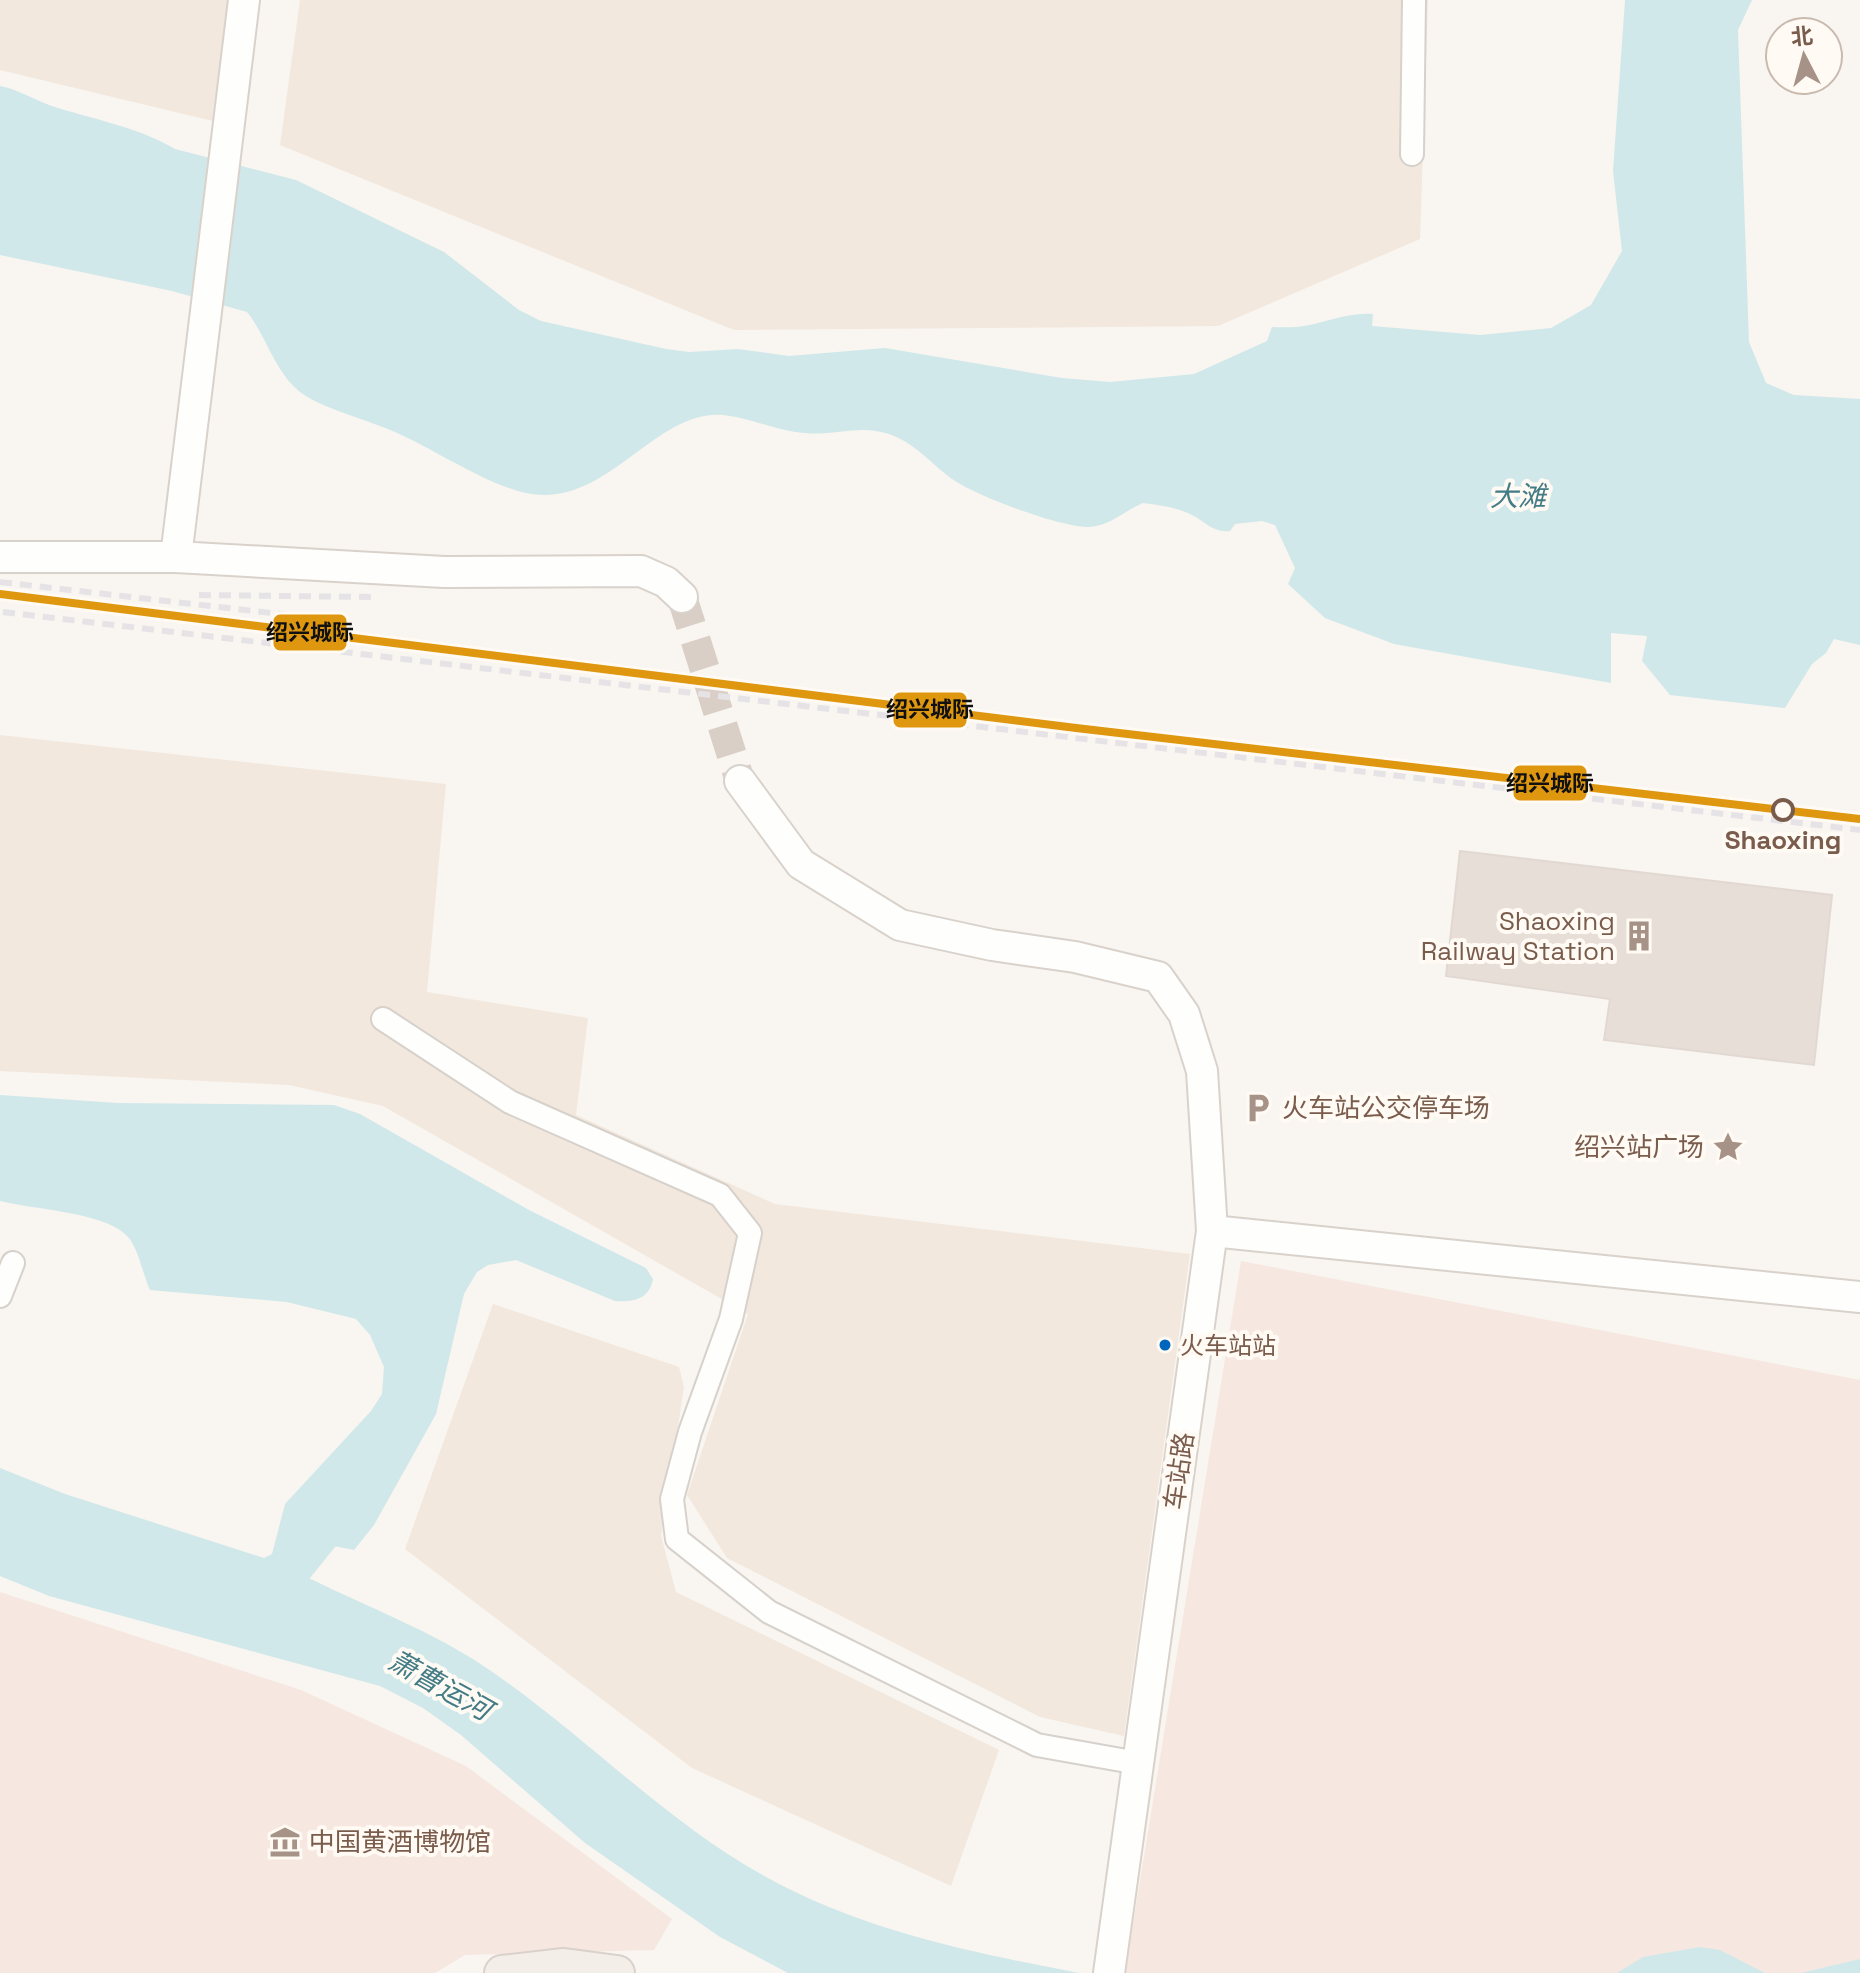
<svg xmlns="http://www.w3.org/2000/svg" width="1860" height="1973" font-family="'Space Grotesk','Noto Sans SC',sans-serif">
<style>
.residential{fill:#f2e8de}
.commercial{fill:#f6e8e1}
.water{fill:#d0e8ea}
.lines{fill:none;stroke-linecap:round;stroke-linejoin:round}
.canal{stroke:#d0e8ea;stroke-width:20}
.building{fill:#e6ded7;stroke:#e2d8d2;stroke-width:2}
.secondary-tunnel{stroke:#d9cfc7;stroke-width:30;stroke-dasharray:30 15;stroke-linecap:butt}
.street-casing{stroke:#d7d1cb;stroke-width:26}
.secondary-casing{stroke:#d9d2cb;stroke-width:34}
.primary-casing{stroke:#dad1cc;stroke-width:38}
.street{stroke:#fefefd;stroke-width:22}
.secondary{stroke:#fefefd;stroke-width:30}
.primary{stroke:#f3eee8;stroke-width:34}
.rail{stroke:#e6e3e7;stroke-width:6;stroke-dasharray:12 8;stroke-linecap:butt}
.rail-1-casing{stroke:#fffaf3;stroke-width:14}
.rail-1{stroke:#de970f;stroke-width:8}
.stop-dot{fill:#fffaf3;stroke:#7a5c4d;stroke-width:4}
.bus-dot{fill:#0065bd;stroke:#fffaf3;stroke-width:3}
.labels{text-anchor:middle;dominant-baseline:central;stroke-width:8;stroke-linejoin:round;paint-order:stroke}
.bus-label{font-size:24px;fill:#7a5c4d;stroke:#fffaf3;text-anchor:start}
.stop-label{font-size:26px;font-weight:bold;fill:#7a5c4d;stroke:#fffaf3}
.poi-label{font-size:26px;fill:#7a5c4d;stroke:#fffaf3;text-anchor:end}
.street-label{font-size:26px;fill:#7a5c4d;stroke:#fffaf3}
.water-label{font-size:28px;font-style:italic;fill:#437c86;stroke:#fffaf3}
.line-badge{stroke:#fffaf3;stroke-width:3}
.pale-badge-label{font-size:22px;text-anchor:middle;font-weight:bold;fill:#111}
</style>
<rect width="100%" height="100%" fill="#f9f5f0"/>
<path class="residential" d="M0,0H232L217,122L0,70Z
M300,0H1428L1420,239L1218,326L734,330L280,145Z
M0,735L446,784L427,992L588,1018L576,1115L775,1204L1190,1254L1124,1736L1040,1717L727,1558L687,1495L748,1314L383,1106L289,1085L0,1071Z
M493,1304L679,1367L684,1387L661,1536L676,1592L999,1750L951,1886L692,1768L405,1549Z"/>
<path class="commercial" d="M1241,1261L1860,1380V1969L1845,1973H1125Z
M0,1592L301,1690L466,1766L672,1919L654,1950L465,1955L435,1973H0Z"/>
<path class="water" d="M1625,0H1752L1738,30L1749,342L1766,383L1794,395L1860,399V645L1834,639L1826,653L1812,664L1785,708L1670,695L1642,661L1647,636L1611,633V683L1394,644L1325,618L1288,584L1295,568L1275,525L1262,521L1235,524L1230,531C1212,533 1204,520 1188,513C1174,507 1159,505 1143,503C1124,511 1110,526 1089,527C1062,528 969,494 948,476C928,460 914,443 889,434C860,424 834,436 805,433C777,431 751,418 723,415C654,409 607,510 526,493C485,484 434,449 395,432C371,421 318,407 300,392C274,371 267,337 247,312L172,291L0,255V86C21,90 37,102 58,108C97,120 140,128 175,149L296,180L444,252L519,310L541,321L666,349L689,352L738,349L789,356L885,348L1062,378L1110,382L1194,374L1267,341L1272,327C1282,327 1294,328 1304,326C1328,322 1348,312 1373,314L1372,326L1480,335L1551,328L1591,305L1622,251L1613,171Z
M0,1095L118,1103L334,1105L360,1114L529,1210L646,1268L653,1279C649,1300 633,1302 615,1301L516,1260L488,1265L477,1272L464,1294L436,1414L374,1525L354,1550L319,1543L297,1572C353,1601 425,1628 476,1661C585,1732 671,1831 789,1889C880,1934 980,1954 1079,1973H788L720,1937L585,1843L461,1735L423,1708L380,1686L49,1596L0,1576V1468L65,1494L264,1558L272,1554L285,1504L371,1411L382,1394L384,1367L370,1335L356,1319L287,1302L150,1290C143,1275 139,1251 129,1238C108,1212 35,1210 0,1201Z
M1700,1947L1720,1950L1765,1973H1617L1643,1957Z
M1860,1959V1973H1801Z"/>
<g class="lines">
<path class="canal" d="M285,1593L340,1525"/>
</g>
<path class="building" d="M1460,851L1832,895L1814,1065L1604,1040L1610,999L1446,976Z"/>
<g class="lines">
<path class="secondary-tunnel" d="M682,597L740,781"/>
<g class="street-casing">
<path id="street" d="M1412,154L1414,0
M383,1019L510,1102L720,1195L750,1233L731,1319L690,1432L672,1499L677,1539L769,1612L1037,1745L1138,1763
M0,1296L13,1263"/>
</g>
<g class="secondary-casing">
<path id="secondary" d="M0,557H176L444,572L641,571L666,582L682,597
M176,557L244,0
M740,781L801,864L900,925L992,945L1075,957L1158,977L1184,1014L1202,1071L1212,1231L1109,1973
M1212,1231L1860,1297"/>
</g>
<g class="primary-casing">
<path id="primary" d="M502,1973L564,1966L617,1973"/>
</g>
<use href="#street" class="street"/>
<use href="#secondary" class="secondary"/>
<use href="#primary" class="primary"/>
<path class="rail" d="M0,582L315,618
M199,595L371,597
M3,612L1860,830"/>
<g class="rail-1-casing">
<path id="rail-1" d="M0,594L1076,728L1860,819"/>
</g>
<use href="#rail-1" class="rail-1"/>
</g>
<defs>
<g id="building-bare" transform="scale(2.4)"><path d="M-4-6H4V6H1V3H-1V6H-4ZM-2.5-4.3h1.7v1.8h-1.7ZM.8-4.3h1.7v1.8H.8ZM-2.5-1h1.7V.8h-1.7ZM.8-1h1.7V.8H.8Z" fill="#a69286" stroke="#fffaf3" stroke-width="2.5" paint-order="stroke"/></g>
<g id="parking-bare" transform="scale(2.4)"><path d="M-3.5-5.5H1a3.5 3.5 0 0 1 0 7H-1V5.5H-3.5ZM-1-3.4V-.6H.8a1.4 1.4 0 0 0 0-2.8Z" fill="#a69286" stroke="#fffaf3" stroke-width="2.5" paint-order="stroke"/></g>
<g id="sight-bare" transform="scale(2.4)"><path d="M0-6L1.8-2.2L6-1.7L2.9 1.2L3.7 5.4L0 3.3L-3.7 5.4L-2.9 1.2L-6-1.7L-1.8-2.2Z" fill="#a69286" stroke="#fffaf3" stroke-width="2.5" paint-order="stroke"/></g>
<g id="museum-bare" transform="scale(2.4)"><path d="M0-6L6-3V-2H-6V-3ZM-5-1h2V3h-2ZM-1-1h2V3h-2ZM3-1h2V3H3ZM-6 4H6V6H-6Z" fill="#a69286" stroke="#fffaf3" stroke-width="2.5" paint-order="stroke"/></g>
</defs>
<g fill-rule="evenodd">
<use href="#building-bare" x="1639" y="936"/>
<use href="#parking-bare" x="1258" y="1108"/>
<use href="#sight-bare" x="1728" y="1147"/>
<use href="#museum-bare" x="285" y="1842"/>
</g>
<circle class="stop-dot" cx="1783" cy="810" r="10"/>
<circle class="bus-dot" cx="1165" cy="1345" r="7"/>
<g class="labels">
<g class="bus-label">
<text x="1180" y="1345">火车站站</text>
</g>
<g class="stop-label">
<text x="1783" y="840">Shaoxing</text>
</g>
<g class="poi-label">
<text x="1615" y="921">Shaoxing<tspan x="1615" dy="30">Railway Station</tspan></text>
<text x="1282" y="1108" text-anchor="start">火车站公交停车场</text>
<text x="1704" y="1147">绍兴站广场</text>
<text x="309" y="1842" text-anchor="start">中国黄酒博物馆</text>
</g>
<g class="street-label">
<text transform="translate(1179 1471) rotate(-82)">车站路</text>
</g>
<g class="water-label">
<text x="1518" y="496">大滩</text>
<text transform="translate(440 1685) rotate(29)">萧曹运河</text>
</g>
</g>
<g class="line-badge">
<rect x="272" y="613" width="76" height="39" rx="8" fill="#de970f"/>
<rect x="892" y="691" width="76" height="38" rx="8" fill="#de970f"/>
<rect x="1512" y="764" width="76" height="38" rx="8" fill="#de970f"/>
</g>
<g class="pale-badge-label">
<text x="310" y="640">绍兴城际</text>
<text x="930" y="717">绍兴城际</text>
<text x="1550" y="791">绍兴城际</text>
</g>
<g transform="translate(1804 56) rotate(354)"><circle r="38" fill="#fffaf3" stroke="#cabbb1" stroke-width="2"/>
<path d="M0-6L14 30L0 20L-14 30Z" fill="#a69286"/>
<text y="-12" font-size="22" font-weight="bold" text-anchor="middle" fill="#7a5c4d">北</text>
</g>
</svg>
